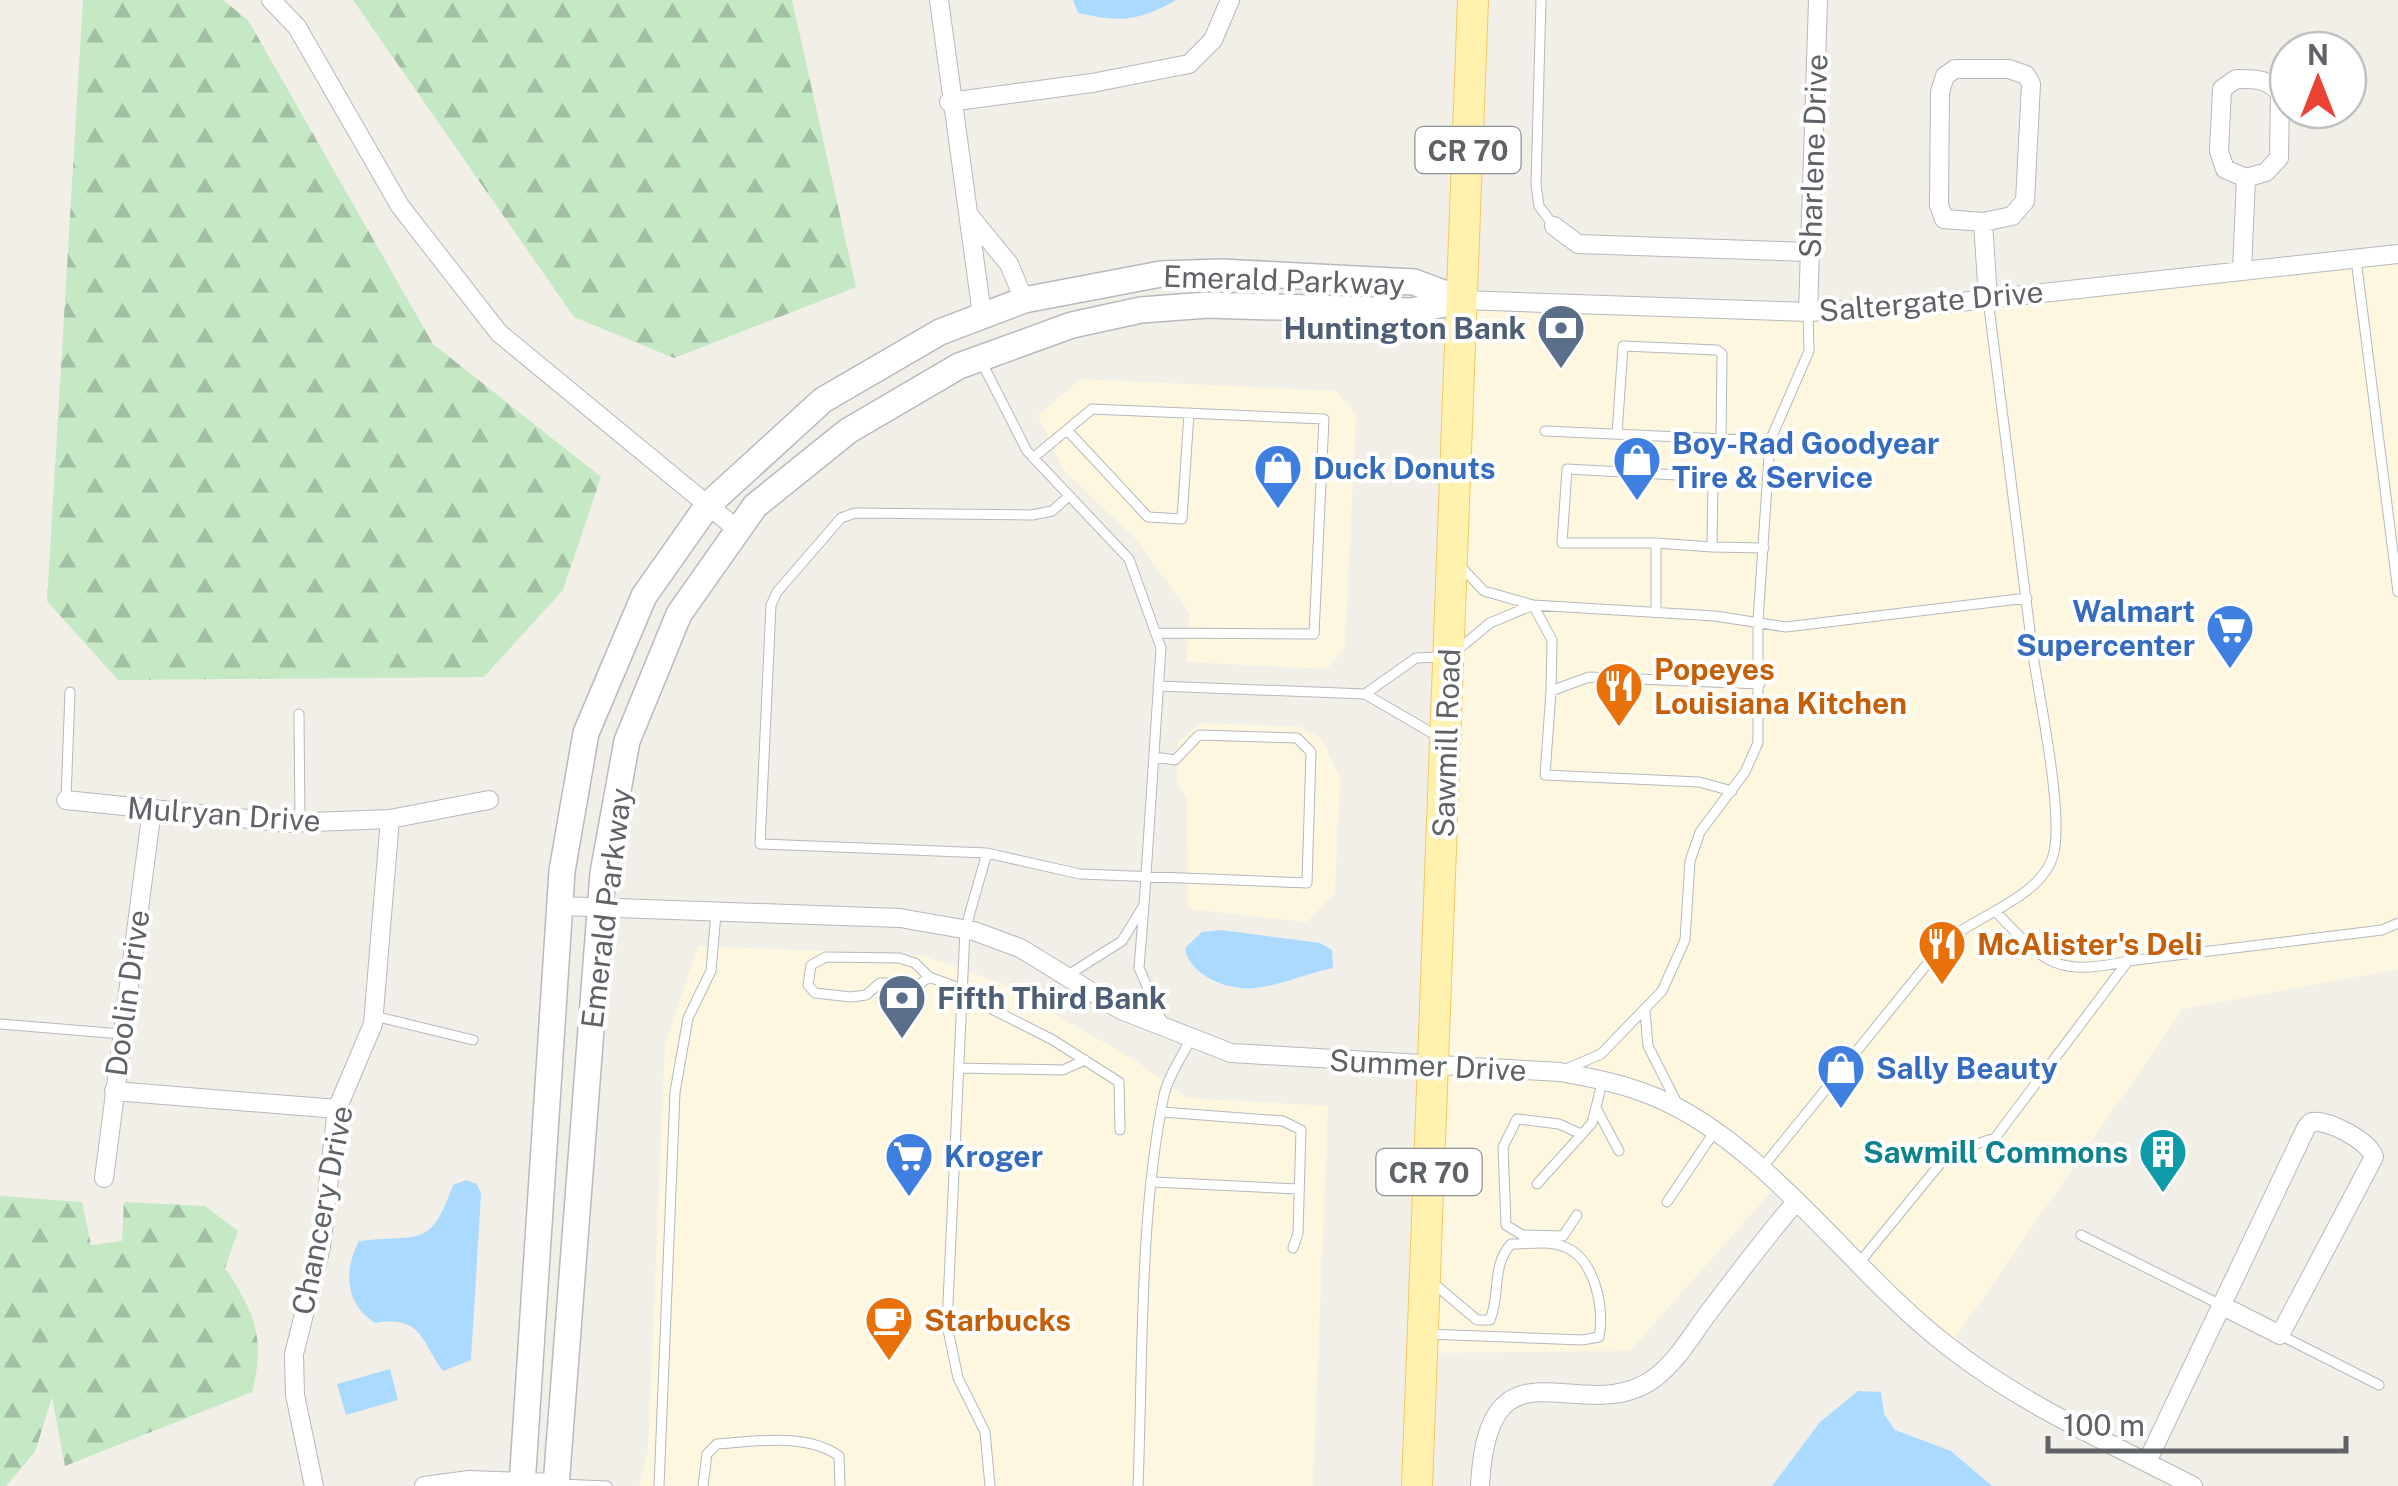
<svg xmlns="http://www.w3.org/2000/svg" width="2398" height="1486" font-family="'Public Sans',sans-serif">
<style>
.commercial{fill:#fef7e0}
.forest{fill:url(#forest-firs)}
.water{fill:#aadaff}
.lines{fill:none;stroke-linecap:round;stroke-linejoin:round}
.service-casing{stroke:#b5b8bc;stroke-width:11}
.minor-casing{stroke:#b5b8bc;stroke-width:20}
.secondary-casing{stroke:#b6babf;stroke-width:28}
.primary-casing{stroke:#f2c960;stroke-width:32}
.service{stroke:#fff;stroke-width:9}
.minor{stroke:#fff;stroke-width:18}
.secondary{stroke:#fff;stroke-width:25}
.primary{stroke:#fff2af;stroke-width:30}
.labels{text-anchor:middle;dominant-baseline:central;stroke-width:8;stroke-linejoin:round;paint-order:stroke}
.shield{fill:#fff;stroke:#8f9295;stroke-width:2.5}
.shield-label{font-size:28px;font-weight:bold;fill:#5f6368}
.street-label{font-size:30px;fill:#5f6368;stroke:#fff}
.service-label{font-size:30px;font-weight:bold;fill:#4e5e75;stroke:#fff;text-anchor:end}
.shop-label{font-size:30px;font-weight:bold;fill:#366cbe;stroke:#fff;text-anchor:start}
.food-label{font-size:30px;font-weight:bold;fill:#c56008;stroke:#fff;text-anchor:start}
.culture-label{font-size:30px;font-weight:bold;fill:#0d838f;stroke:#fff;text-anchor:end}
</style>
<defs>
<pattern id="forest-firs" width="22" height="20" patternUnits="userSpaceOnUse" patternTransform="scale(2.5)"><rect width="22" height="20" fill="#c5e8c5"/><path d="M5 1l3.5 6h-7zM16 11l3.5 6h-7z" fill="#a3c0a4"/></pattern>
</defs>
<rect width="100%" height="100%" fill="#f1efe8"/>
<path class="commercial" d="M2398,254V969L2183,1009L1949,1347L1777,1185L1630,1351L1422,1353L1462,300L1808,312Z
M1080,379L1336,391L1356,414L1345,647L1327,669L1187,662L1189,613L1136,539L1064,471L1038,416Z
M1200,723L1301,727L1321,738L1340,778L1335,893L1307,922L1188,909L1187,798L1177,782L1178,742Z
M698,946L920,955L1001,983L1136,1061L1187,1098L1328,1106L1313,1486H639L648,1452L665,1043Z"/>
<path class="forest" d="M83,0H223L248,20L433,344L601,477L563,590L484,677L118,680L47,601Z
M353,0H792L856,287L674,358L574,317Z
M0,1196L82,1202L91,1245L122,1241L124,1202L205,1206L238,1231L225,1268C255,1312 266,1340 252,1392L65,1466L52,1397L35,1452L6,1486H0Z"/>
<path class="water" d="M1073,0H1176C1138,22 1120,22 1078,13Z
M1221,930L1320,943L1332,950L1333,968C1308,973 1281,985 1255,988C1229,991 1189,976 1185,948L1202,932Z
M466,1180L477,1184L481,1194L471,1360L443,1371C421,1342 423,1315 375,1323C345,1303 343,1272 359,1241C422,1234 430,1249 453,1185Z
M390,1369L398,1400L346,1415L337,1384Z
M1858,1391L1881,1392L1884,1414L1895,1430L1951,1451L1992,1486H1772L1820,1422Z"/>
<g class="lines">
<g class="service-casing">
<path id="service" d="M1541,0L1536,185L1539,206L1554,226
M2356,259L2398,592
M981,361L1027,451L1129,559L1161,648L1144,905
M1067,430L1148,517L1182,519L1189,413
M1545,431L1770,441
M1617,434L1623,346L1717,350L1722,354L1721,439
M1033,458L1092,409L1324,419L1314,634L1156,633
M1656,543L1712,547L1713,477L1567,469L1562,543H1656V612
M1712,547L1764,548
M1461,567L1484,591L1533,605L1715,616L1786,627L2027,598
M1533,605L1552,640L1551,691
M1455,652L1490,623L1533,605
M1158,686L1365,694L1439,737
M1365,694L1416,658L1441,657
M299,714L300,823
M1732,791L1699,782L1545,775L1551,691L1589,677L1760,684
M66,799L70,692
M987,853L760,844L771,605L777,592L841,518L855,513L1032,515L1052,511L1069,496
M1996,912C2045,963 2055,977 2128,961
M1068,975L1122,941L1144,905L1139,968L1163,1023
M929,977L920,984L880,983L866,995L851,997L815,993L808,985L811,965L826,957L899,958L915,963L929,977L962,989
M962,994L1053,1040L1119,1082L1120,1130
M1645,1011L1648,1046L1678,1105
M374,1016L473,1040
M0,1024L122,1034
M959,1068L1063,1070L1085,1060
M1564,1070L1601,1054L1662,991L1685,940L1690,861L1700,832L1745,772L1758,743V621L1770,441L1809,351L1808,312
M1596,1108L1619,1151
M1162,1112L1283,1121L1301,1130L1298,1233L1293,1248
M1762,1168L1945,942C1977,915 2045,896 2054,852C2063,810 2040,701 2033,655C2017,536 2004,417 1988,299
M1154,1182L1298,1189
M1537,1184L1592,1123L1603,1079
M1667,1202L1715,1131
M1577,1215L1563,1236L1522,1235L1506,1225L1503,1147L1517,1119L1559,1124L1581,1134
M2081,1235L2221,1305
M1859,1263L1949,1153L1995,1138L2128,961L2382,930L2398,923
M1426,1334L1582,1340L1599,1337C1605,1309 1595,1259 1565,1247C1549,1240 1528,1244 1511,1244C1491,1266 1501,1293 1490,1320H1477L1432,1282
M2280,1335L2379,1385
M559,1484L607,1486
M659,1486L675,1092L688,1018L711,971L716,913
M703,1486L707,1454L717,1444C757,1441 806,1433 839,1456L840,1486
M990,1486L985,1432L958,1378L947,1325L965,930L987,853L1080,874L1307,883L1311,752L1297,738L1199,735L1175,760L1154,757
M1138,1486C1143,1362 1139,1216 1164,1095C1168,1076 1182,1057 1190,1040"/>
</g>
<g class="minor-casing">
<path id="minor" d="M271,0L297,27L400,206L499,333L738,530
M939,0L982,315
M1955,69H2009L2026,75L2031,84L2025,201L2012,216L1983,222L1944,219L1939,205L1940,92L1945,76Z
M2236,79C2255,79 2267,78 2280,93L2279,158L2266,172L2246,178L2225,169L2219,151L2222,89Z
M949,102L1092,83L1189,64L1213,40L1230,0
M968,214L1009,264L1024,300
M1983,222L1988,298
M1554,226L1578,244L1809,252
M2242,271L2246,178
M1462,300L1808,312L1933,305L2398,254
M1808,312L1818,0
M66,800L287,823L390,819L489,800
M560,906L900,918L974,931L1020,948L1121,1010L1231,1053L1560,1072C1593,1078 1624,1084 1655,1097C1766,1143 1853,1274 1949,1347C2023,1405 2110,1443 2193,1486
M114,1091L337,1109
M104,1178L152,809
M2147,1462L2306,1128L2311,1122C2328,1119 2369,1141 2374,1157L2280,1335L2223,1306
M314,1486L295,1395L294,1354L321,1247L337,1109L373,1024L390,819
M424,1486L469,1480L556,1483
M1480,1486C1488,1325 1583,1433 1656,1377C1678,1360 1693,1333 1709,1312C1737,1275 1765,1238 1795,1203"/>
</g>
<g class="secondary-casing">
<path id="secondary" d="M522,1486L562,871L586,733L644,596L708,505L823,400L940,332L1024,300L1161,274L1221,272L1414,282L1462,300
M556,1486L603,873L627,741L679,614L755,506L848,431L959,366L1072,325L1141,310L1207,305L1412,311L1462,300"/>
</g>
<g class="primary-casing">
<path id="primary" d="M1417,1486L1473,0"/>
</g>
<use href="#service" class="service"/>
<use href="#minor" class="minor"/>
<use href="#secondary" class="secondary"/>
<use href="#primary" class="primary"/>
</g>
<defs>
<g id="bank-pin" transform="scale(2.5)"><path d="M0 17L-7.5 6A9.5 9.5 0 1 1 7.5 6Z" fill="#5c6f8a" stroke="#fff"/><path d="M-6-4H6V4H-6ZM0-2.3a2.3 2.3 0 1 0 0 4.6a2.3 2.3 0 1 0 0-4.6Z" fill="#fff"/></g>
<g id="shop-pin" transform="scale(2.5)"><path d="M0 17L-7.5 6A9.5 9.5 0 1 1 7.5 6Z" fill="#3f7fe0" stroke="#fff"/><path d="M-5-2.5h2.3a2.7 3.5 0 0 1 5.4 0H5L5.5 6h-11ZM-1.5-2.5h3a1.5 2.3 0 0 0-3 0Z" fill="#fff"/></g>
<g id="supermarket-pin" transform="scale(2.5)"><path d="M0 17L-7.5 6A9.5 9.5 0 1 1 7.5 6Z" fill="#3f7fe0" stroke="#fff"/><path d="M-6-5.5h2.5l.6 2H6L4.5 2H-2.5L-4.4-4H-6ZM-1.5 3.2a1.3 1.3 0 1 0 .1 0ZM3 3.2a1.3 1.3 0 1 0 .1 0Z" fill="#fff"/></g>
<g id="restaurant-pin" transform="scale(2.5)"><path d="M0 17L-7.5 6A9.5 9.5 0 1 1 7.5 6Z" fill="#e8710a" stroke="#fff"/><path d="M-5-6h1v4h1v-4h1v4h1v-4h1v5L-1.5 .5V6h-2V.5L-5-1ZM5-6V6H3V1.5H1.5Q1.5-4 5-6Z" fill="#fff"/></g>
<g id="building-pin" transform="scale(2.5)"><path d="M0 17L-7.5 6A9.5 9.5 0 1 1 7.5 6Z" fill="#0f9aa8" stroke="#fff"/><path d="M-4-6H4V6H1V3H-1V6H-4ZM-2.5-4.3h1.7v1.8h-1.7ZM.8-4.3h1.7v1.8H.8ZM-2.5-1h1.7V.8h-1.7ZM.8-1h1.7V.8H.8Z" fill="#fff"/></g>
<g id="cafe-pin" transform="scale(2.5)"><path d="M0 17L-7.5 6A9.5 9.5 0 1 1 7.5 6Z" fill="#e8710a" stroke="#fff"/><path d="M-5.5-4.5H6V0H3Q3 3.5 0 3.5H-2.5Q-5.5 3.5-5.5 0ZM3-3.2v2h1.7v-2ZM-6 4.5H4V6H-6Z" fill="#fff"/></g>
</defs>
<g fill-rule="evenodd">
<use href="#bank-pin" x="1561" y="328"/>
<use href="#shop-pin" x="1637" y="460"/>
<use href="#shop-pin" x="1278" y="468"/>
<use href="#supermarket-pin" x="2230" y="628"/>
<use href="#restaurant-pin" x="1619" y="686"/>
<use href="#restaurant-pin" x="1942" y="944"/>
<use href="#bank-pin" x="902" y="998"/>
<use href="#shop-pin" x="1841" y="1068"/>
<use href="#building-pin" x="2163" y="1152"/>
<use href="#supermarket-pin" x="909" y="1156"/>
<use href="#cafe-pin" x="889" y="1320"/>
</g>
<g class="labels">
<g class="shield">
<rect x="1415.5" y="127" width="105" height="46" rx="8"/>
<rect x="1376.5" y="1149" width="105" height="46" rx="8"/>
</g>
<g class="shield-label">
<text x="1468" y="150">CR 70</text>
<text x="1429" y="1172">CR 70</text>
</g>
<g class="street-label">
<text transform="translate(1813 156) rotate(-88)">Sharlene Drive</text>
<text transform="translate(1284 280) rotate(2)">Emerald Parkway</text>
<text transform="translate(1931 301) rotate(-5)">Saltergate Drive</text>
<text transform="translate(1446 743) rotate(-88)">Sawmill Road</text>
<text transform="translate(224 814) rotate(4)">Mulryan Drive</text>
<text transform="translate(606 908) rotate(-83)">Emerald Parkway</text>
<text transform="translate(127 993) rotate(-82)">Doolin Drive</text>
<text transform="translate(1428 1065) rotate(3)">Summer Drive</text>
<text transform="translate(322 1210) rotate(-79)">Chancery Drive</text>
</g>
<g class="service-label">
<text x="1526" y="328">Huntington Bank</text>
<text x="937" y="998" text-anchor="start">Fifth Third Bank</text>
</g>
<g class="shop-label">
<text x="1672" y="443">Boy-Rad Goodyear<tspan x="1672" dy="34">Tire &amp; Service</tspan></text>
<text x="1313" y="468">Duck Donuts</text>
<text x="2195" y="611" text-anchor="end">Walmart<tspan x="2195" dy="34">Supercenter</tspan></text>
<text x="1876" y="1068">Sally Beauty</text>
<text x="944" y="1156">Kroger</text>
</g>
<g class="food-label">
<text x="1654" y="669">Popeyes<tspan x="1654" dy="34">Louisiana Kitchen</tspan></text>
<text x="1977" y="944">McAlister's Deli</text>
<text x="924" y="1320">Starbucks</text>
</g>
<g class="culture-label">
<text x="2128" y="1152">Sawmill Commons</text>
</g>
</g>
<g transform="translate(2318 80)"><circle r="48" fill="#ffffff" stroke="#bfc1c3" stroke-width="2.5"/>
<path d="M0-8L18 38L0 25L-18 38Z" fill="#ea4335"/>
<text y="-15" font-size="28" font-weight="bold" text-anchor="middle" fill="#5f6368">N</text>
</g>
<path d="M2048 1436v15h298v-15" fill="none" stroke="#5f6368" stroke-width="5"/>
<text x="2063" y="1436" font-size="30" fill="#5f6368" stroke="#ffffff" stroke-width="8" paint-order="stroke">100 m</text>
</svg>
